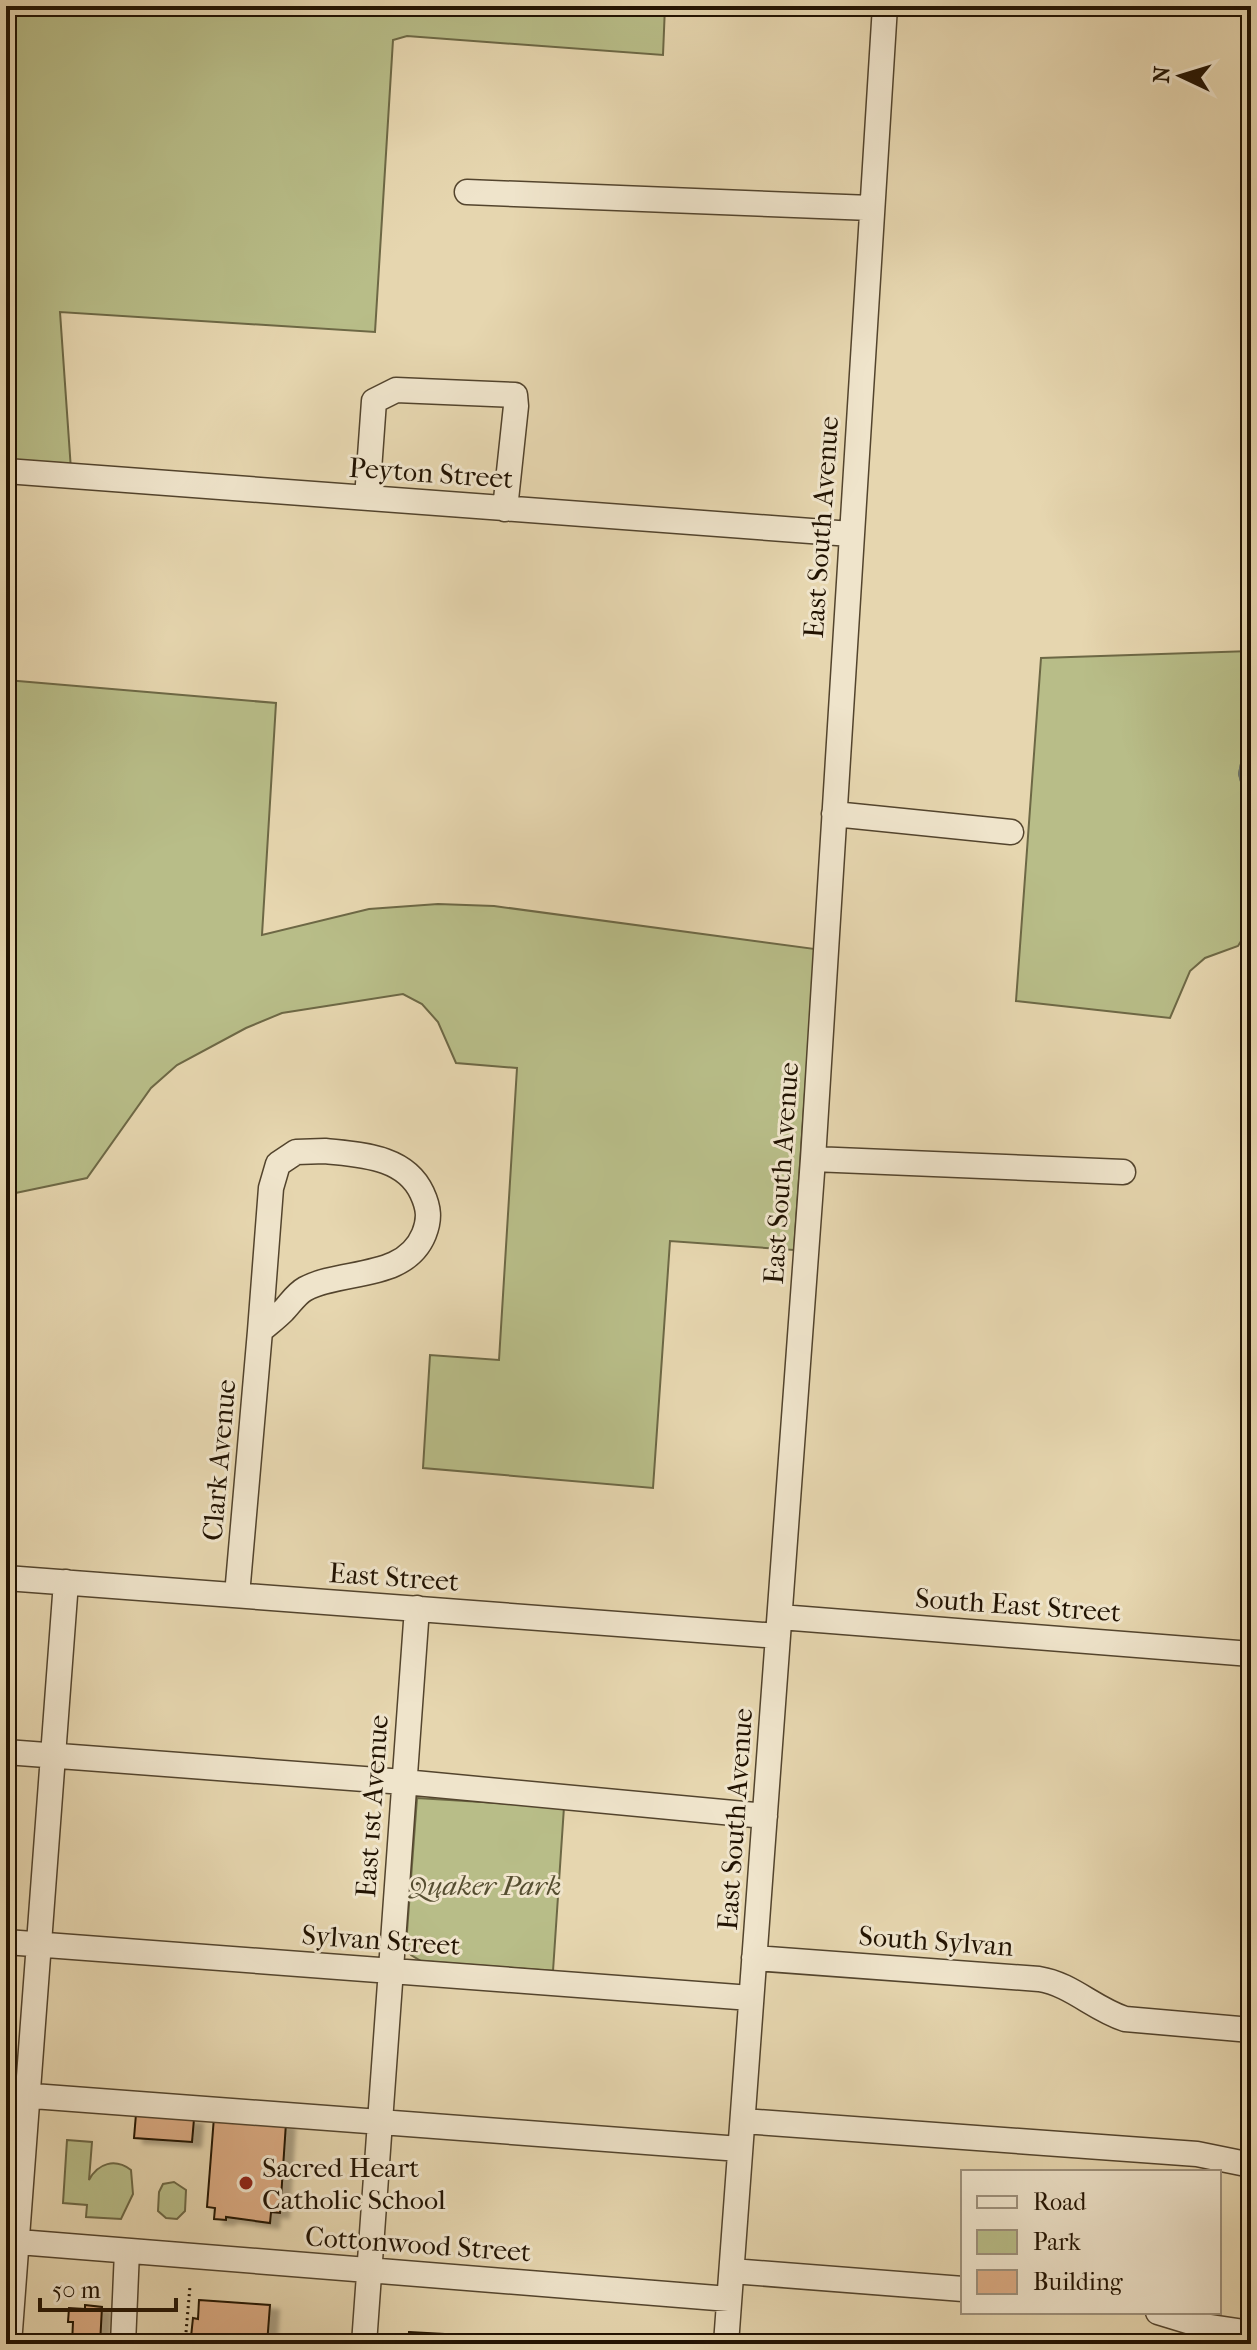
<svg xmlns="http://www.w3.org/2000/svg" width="1257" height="2350" font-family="'IM FELL French Canon',serif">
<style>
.green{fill:#b8bd88;stroke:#6d6845;stroke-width:2}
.water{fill:#9bb6b6;stroke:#6b756e;stroke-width:2}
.building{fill:#dbab83;stroke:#221302;stroke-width:2;filter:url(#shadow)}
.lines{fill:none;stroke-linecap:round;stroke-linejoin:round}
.minor-casing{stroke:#53442d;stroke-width:27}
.path{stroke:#221302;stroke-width:3;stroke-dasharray:2 4;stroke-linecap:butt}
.minor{stroke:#efe4cb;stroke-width:24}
.poi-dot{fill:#8f2418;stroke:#efe4cb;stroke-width:3}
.labels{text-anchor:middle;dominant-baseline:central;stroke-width:6;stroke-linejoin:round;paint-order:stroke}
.street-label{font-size:28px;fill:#221302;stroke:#efe4cb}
.park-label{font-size:28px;font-style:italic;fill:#564e31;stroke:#efe4cb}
.poi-label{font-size:28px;fill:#221302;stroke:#efe4cb;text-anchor:start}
</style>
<defs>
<filter id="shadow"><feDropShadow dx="9" dy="5" stdDeviation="2" flood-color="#0004"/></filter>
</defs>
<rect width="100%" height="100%" fill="#e6d6af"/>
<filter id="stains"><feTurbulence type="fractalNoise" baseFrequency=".0025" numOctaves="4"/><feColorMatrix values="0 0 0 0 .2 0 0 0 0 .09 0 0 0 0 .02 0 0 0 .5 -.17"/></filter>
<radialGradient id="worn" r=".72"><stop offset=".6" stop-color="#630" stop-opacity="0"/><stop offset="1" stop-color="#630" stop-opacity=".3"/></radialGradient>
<path class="green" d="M6,6H665L663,55L407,36L393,40L375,332L60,312L71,470L6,464Z
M1251,651V734L1246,738L1239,774L1251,820V925L1238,946L1205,958L1190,971L1170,1018L1016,1001L1041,658Z
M6,680L276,703L262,935L369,909L438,904L494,906L815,949L794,1250L670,1241L653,1488L423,1468L430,1355L499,1360L517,1068L456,1063L438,1022L422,1004L403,994L282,1013L246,1028L177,1065L151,1088L87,1178L6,1195Z
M417,1798L564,1807L553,1971L421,1961L411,1955L406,1945Z
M67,2140L92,2142L89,2180C98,2163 115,2158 131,2170L133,2194L121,2219L86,2217L87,2205L63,2203Z
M174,2182L186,2190L185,2211L177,2219L166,2218L158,2211L159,2192L163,2184Z"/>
<path class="water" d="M1251,734V820L1239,774L1246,738Z"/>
<path class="building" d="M136,2114L194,2119L192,2142L134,2138Z
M214,2117L286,2123L280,2213L271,2212L270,2223L226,2217V2220L214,2219L215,2208L207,2207Z
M199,2300L270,2305L267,2344H196L197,2338L191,2337L193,2318L198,2319Z
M85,2305L102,2307L100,2344H72L73,2322H68L69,2308L85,2309Z
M409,2332L444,2334V2344H408Z"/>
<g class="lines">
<g class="minor-casing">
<path id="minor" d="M467,192L871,208
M6,471L851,534
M367,498L374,401L396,390L515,395L516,406L505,509
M834,814L1011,832
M325,1151C361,1155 405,1156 422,1193C429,1208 430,1219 424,1234C405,1281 342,1269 305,1289C296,1294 290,1304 283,1311C276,1318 268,1324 260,1331L271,1188L278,1164L296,1152Z
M813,1159L1123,1172
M6,1578L778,1636
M237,1595L260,1331
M780,1617L1251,1654
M6,1752L404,1782L765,1816
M6,1942L751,1998
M754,1958L1039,1979C1071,1984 1094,2009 1125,2019L1251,2030
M6,2094L740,2149
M743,2121L1197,2154L1251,2165
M6,2241L729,2299
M732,2271L963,2289
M1158,2312L1204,2326L1251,2333
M9,2344L66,1582
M123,2344L127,2251
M364,2344L417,1608
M726,2344L813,1159L885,6"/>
</g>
<path class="path" d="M185,2344L190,2286"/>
<use href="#minor" class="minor"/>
</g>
<circle class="poi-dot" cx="246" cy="2183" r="8"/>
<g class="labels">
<g class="street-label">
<text transform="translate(431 473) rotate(4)">Peyton Street</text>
<text transform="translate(821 527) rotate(-86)">East South Avenue</text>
<text transform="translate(781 1173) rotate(-86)">East South Avenue</text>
<text transform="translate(219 1460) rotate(-85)">Clark Avenue</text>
<text transform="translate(394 1577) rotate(4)">East Street</text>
<text transform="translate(1018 1605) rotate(4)">South East Street</text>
<text transform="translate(372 1806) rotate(-86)">East 1st Avenue</text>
<text transform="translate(735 1819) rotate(-86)">East South Avenue</text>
<text transform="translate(381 1940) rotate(4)">Sylvan Street</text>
<text transform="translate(936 1941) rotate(4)">South Sylvan</text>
<text transform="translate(418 2244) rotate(4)">Cottonwood Street</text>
</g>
<g class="park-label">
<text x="485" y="1885">Quaker Park</text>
</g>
<g class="poi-label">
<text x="262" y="2167">Sacred Heart<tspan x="262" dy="32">Catholic School</tspan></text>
</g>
</g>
<rect width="1257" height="2350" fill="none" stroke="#e6d6af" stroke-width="32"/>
<rect x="8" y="8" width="1241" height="2334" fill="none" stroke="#221302" stroke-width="4"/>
<rect x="16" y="16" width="1225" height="2318" fill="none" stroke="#221302" stroke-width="2"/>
<rect x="961" y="2170" width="260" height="144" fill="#efe4cb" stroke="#9d907b" stroke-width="2"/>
<rect x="977" y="2196" width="40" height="12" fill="#efe4cb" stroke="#9d907b" stroke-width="2"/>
<text x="1033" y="2210" font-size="24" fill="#221302">Road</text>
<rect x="977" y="2230" width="40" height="24" fill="#b8bd88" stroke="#9d907b" stroke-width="2"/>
<text x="1033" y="2250" font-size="24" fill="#221302">Park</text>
<rect x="977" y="2270" width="40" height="24" fill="#dbab83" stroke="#9d907b" stroke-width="2"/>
<text x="1033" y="2290" font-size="24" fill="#221302">Building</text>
<g transform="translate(1181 76) rotate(274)" stroke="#efe4cb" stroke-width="6" paint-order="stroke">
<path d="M0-6L14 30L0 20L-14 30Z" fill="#221302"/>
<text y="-12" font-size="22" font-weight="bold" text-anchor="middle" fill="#221302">N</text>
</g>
<path d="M40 2298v12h136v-12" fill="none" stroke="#221302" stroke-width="4"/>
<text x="52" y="2298" font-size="24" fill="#221302" stroke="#efe4cb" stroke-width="6" paint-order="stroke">50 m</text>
<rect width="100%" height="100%" filter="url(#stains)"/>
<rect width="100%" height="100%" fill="url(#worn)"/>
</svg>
